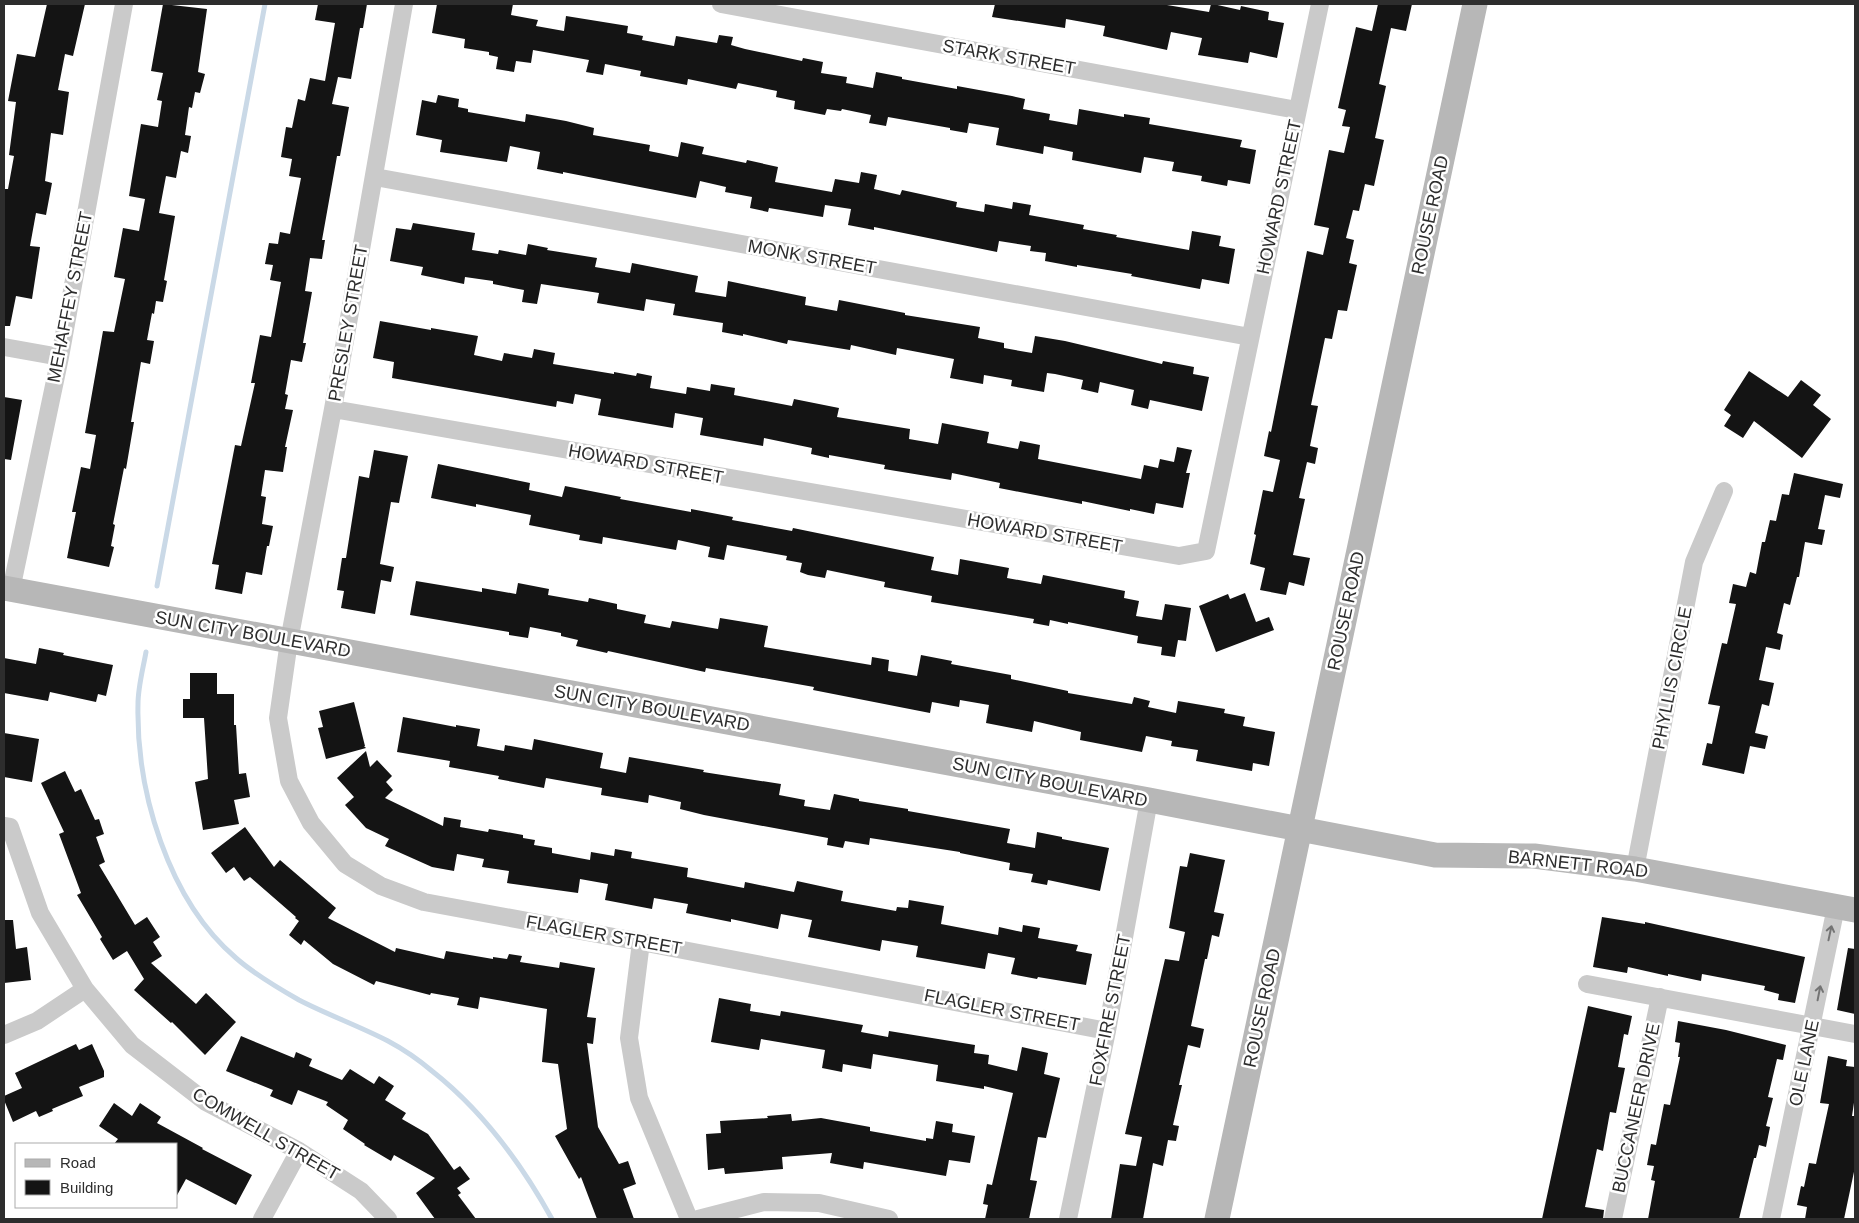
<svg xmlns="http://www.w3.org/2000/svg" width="1859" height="1223" font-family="Helvetica,sans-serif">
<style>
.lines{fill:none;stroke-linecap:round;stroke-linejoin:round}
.stream{stroke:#cad9e7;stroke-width:5}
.building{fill:#141414}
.street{stroke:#cacaca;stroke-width:18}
.secondary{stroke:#b7b7b7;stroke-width:25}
.oneway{stroke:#747474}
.labels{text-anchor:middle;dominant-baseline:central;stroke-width:5;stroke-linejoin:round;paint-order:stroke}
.street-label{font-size:18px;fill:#2d2d2d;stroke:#fff}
</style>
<rect width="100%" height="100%" fill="#fff"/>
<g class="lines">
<path class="stream" d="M157,586L265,4
M146,652C143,669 138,687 138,704C136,791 168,900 236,958C254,974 278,988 299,1000C328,1015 359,1026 388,1041C403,1049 419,1060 432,1071C483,1111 521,1163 552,1219"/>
</g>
<path class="building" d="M47,4H85L73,56L65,54L58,90L69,92L63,135L51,133L45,181L52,183L46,215L36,213L30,246L40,247L32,299L16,296L10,326H4V189H8L14,156L9,155L16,102L8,101L17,54L35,57Z
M163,4L207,9L198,72L205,74L200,93L195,92L192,108L189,107L185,135L191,136L188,153L181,151L176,178L166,176L159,213L175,216L164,280L167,281L163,302L156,301L154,314L152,313L147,340L154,341L150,364L141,362L131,422H134L126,469L124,468L113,524L115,525L111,546L114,547L109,567L67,558L76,512H72L81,467L90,469L96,435L85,433L103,331L114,332L125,279L114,277L123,228L139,231L145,199L129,196L141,124L158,127L162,101L157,100L163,73L151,71Z
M318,4H367L363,28H360L351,79L338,77L332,104L349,107L340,156H337L322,240H325L322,259L310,258L305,291L312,292L303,343H306L302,362L291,360L285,394L288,395L285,409L293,410L285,447H287L283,472L265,470L261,496L266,497L262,524L273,526L269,546H267L262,575L246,572L242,594L215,589L219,565L212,564L235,445L241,446L255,383H251L260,335L271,337L281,282L270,280L273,265L265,264L269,243L278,244L280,232L290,234L301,178L289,176L292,159L281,157L286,127L292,128L298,99L305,101L310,78L325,81L335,23L315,20Z
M437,4H513L511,15L538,20L536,26L564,31L566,16L628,26L627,33L643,36L642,40L674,46L676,36L717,43L719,35L733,37L731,45L745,49L802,61L803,58L823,62L821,73L847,77L846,83L873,88L876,72L902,77V79L957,89V86L1012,96L1025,99L1023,109L1050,114L1049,120L1077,125L1079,109L1124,117V114L1150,118L1149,124L1242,140L1240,147L1256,150L1250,184L1228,180L1227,186L1201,181L1202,176L1172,171L1174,162L1144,157L1141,173L1072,160L1073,152L1044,146L1043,154L996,145L999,128L969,123L967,133L950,130V128L888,117L886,126L869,123L871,115L842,109L841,111L827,109L825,115L794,109L795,101L776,97L777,91L738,83L736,89L688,79L687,85L640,76L641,71L605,64L603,75L586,72L589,60L533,50L531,63L516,61L514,72L496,69L498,57L489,55V52L464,48L465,39L432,33Z
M995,4H1161L1209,12L1211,4H1213L1240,10L1241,6L1269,12L1268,20L1284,23L1277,58L1250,52L1248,63L1198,55L1202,38L1171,32L1167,50L1103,36L1105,26L1066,19L1065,28L992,17Z
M1378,4H1412L1406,31L1391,28L1379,84L1386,86L1375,138L1384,140L1374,186L1365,184L1359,211L1353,210L1346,238L1354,240L1349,263L1357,265L1347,311L1338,310L1332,339L1325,338L1311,405L1318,406L1310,446L1318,448L1315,464L1307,462L1299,498L1305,499L1293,555L1310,558L1304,586L1289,582L1286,595L1260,590L1265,568L1250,564L1256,535L1254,534L1263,490L1273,492L1280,460L1264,456L1269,431L1271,432L1307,251L1323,255L1329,228L1314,225L1329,150L1344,153L1350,127L1342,126L1346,110L1338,108L1356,27L1372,31Z
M438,95L459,99L458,107L468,109V112L525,122L526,114L566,121L594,128L593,135L650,145L649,151L678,157L681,142L704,147L702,154L746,163L747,160L778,167L775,182L832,192L835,179L859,183L861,172L877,175L874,189L900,195L902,190L957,202L956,207L984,212L985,204L1012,209L1013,202L1031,205L1029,215L1084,225L1083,229L1117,235L1116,237L1189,250L1192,231L1221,236L1219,246L1235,249L1229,284L1202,279L1200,289L1131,276L1132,274L1077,265V267L1045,261L1046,253L1030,251L1031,246L999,241L997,252L874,227V230L848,225L851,209L825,205L823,217L769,208L768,212L750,208L752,197L725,192L726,187L700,181L696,198L563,172V174L537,169L540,152L510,146L507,162L440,152L442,140L416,135L422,100L436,103Z
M413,223L475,233L472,250L498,254L499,250L526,255L528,244L548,248L547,250L597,258L595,267L630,273L632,263L698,276L695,292L726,297L728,281L806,297L805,305L837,311L839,300L905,313V315L980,327L978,338L1004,343V348L1032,353L1035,336L1065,341L1162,364L1163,361L1194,367L1193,374L1209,377L1202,411L1150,400L1148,409L1131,405L1134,390L1100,382L1098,393L1081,389L1083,380L1055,374L1047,373L1044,392L1011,386L1012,380L984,375L983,384L950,378L954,359L897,348L896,355L851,345L850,350L788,340L787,344L743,334V336L722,332L723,323L673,315L675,304L646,299L644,311L597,303L599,293L541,284L537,304L522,302L524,290L493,284V281L465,277L464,284L421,275L423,267L390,261L396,228L411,230Z
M380,321L431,330V328L478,336L474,355L502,361L504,353L532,358L534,349L555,353L553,364L614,374V372L636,376L637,373L652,376L650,388L686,394L687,387L710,391L711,384L735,388L734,395L792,406L794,399L839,408L837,417L910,429L909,439L938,444L942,423L989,432L987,443L1018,449L1020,441L1040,445L1038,459L1141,479L1144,465L1158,468L1160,459L1174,462L1177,447L1192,450L1186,473H1190L1183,508L1156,503L1154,514L1130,509V511L1082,501V504L999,488L1000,483L952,473L951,480L884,469L885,465L829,455V458L811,454L812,448L764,438L763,446L700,435L703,418L675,413L673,428L598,415L601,399L575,394L573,404L557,401L556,407L392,378L394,362L373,358Z
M1749,371L1788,397L1801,380L1821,395L1813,405L1831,419L1802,458L1754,421L1743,438L1724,426L1731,415L1724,410Z
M4,397L22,400L11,460L4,459Z
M374,450L408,456L399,503L391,502L380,564L394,567L391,582L381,580L375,614L341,608L344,591L337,590L342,558H346L359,476L369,478Z
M438,464L530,483L529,490L562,497L565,486L621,497L620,499L691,512V509L733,517L732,520L792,531L793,528L934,557L931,570L958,575L960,559L1009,568L1007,578L1041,584L1043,575L1125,591L1124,598L1139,601L1136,616L1162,620L1165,604L1191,608L1186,641L1178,640L1175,657L1161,655L1162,647L1137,643L1138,636L1068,622V624L1050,620L1049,626L1033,623L1034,619L931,602L932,596L884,587L885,582L827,570L825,578L808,575L800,572L802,563L786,560L787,556L727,545L724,560L708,557L710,547L678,540L676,550L603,537L602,544L579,540L580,535L529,525L531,515L476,504V507L431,498Z
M1794,473L1843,484L1840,498L1825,495L1818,529L1825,530L1822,545L1805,542L1799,577H1797L1790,605L1784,603L1777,633L1783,635L1780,650L1766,647L1759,680L1774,683L1769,706L1762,704L1755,733L1768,736L1765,749L1750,746L1744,774L1702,765L1707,743L1712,744L1720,706L1708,704L1722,643L1727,644L1736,604L1729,603L1733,584L1746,587L1750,572L1756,574L1762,542H1765L1770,520L1776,521L1782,494L1789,495Z
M416,581L482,592V588L516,594L518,583L549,589L548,595L588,602L589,598L617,604V609L646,615L644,623L670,628L672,621L718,629L720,618L768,626L764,647L871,665L872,657L889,660L888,671L917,676L921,655L952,661L951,664L1011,675V679L1068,691V693L1132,704L1134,697L1150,701L1148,707L1176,713L1178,701L1225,709L1224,713L1245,717L1243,726L1275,732L1269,766L1253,763L1252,771L1196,761L1198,750L1171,746L1172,741L1146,736L1142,752L1080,740L1081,732L1034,721L1032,732L986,723L989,705L960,700L959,707L932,702L930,713L813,690L814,687L706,668L705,672L608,651L607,653L576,646L578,640L561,636V633L530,627L528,638L509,635V632L410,615Z
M1245,593L1256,622L1269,617L1274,630L1216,652L1199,606L1228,594L1230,599Z
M39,648L64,653L63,655L113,665L106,696L98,694L96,702L50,692L48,701L4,693V658L36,664Z
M190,673H217V694H234V725H236L239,774L246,773L250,797L234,800L239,824L203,830L195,782L208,779L204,718H183V699H190Z
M354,702L365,746H364L366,748L326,759L318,728L323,727L319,711Z
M403,717L456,727V725L480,729L477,746L504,751L505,745L532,750L534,739L603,753L600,768L626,773L629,757L704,770L703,772L781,784L779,795L805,800L804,806L830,810L834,794L859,799V801L908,809V811L1010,829L1007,843L1035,848L1037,832L1062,837V839L1109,848L1100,891L1048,880L1047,885L1031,882L1033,874L1009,870L1010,863L960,853V852L870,838L869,845L845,841L843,848L827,845L828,838L704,815L680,809L681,802L649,795L648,803L601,795L602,788L546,778L544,788L498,779L499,776L449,767L450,761L397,752Z
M4,733L39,739L32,782L4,777Z
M366,751L370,767L377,760L392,776L386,782L393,790L385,798L443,826L444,817L461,820L460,827L488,832L489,829L523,835V838L535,840L534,845L552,848V853L590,860L591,852L614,856L615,849L632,852L631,858L688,868L687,877L744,888L745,882L794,892L797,881L843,891L841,901L896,911L897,907L908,908L909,900L944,906L941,924L998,935L999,927L1022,932L1023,925L1040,928L1038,938L1078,945L1076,951L1092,954L1086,985L1038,977L1037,979L1011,974L1015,958L988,953L985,969L916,957L918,946L882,940L880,951L808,937L812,920L781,914L778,929L731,919V922L686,913L688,904L654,898L652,909L605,900L608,884L580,879L578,893L507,883L509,871L482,867L484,859L457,854L454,871L432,867L385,846L389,839L366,828L345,805L354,797L337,778Z
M65,771L75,792L81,789L95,820L99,819L104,834L96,837L105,862L99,865L135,925L147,917L160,937L153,942L162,956L151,963L196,1004L206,993L236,1022L205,1055L172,1022L171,1023L134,990L144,979L127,951L113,960L100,939L102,937L77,895L81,893L59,834L64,832L41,783Z
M245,827L274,867L280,860L336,908L328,918L395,952L396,948L444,959L446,951L493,959V957L507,959L509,954L522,956L520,962L559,968L560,962L595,968L587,1017L596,1018L593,1044L587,1043L598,1127L619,1164L628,1161L636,1184L623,1189L634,1219H597L581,1177L579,1179L555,1136L567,1129L558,1064L542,1062L547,1009L480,997L478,1009L457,1005L459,998L431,993L430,995L376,981L374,985L333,964L304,940L301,945L289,935L299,921L295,918L296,917L250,877L244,881L234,867L226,873L211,853Z
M1190,853L1225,860L1214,912L1224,914L1219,937L1212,935L1207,959H1205L1191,1026L1204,1029L1200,1048L1188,1045L1179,1085H1182L1173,1125L1179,1126L1176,1141L1168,1140L1163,1166L1153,1163L1143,1219H1111L1120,1164L1136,1166L1142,1137L1125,1134L1165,959L1179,961L1185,932L1169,928L1180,866L1187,867Z
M1602,917L1645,924V922L1805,957L1795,1003L1778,1000L1779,994L1764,990L1765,986L1702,974L1701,981L1668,974V976L1628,967L1627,973L1593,967Z
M4,920H13L16,949L27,947L31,980L4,983Z
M1848,948L1855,949V1014L1837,1010Z
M719,998L751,1004L750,1011L780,1016L781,1011L863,1025L861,1032L888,1037L889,1031L975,1045L974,1053L989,1055L988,1064L1017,1071L1022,1047L1048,1053L1044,1074L1060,1078L1046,1138L1038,1137L1030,1180L1037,1181L1029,1219H985L988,1205L983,1204L987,1184L992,1185L1013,1093L984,1086V1089L936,1081L938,1065L873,1054L871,1069L843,1064L842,1072L822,1068L825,1050L761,1039L759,1050L711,1042Z
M1588,1006L1632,1016L1628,1035L1624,1034L1618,1067L1625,1068L1616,1113L1610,1112L1603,1151L1597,1149L1585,1207L1604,1210L1603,1219H1542Z
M1678,1021L1726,1030L1786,1045L1783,1060L1777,1059L1768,1097L1773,1098L1766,1126L1770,1127L1766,1147L1759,1145L1756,1158H1754L1739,1219H1648L1655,1181L1651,1180L1654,1166L1647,1165L1651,1144L1656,1145L1664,1104L1670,1105L1680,1057H1678L1680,1043L1675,1042Z
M241,1036L294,1058L296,1052L312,1059L309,1066L342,1080L350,1069L374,1084L379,1076L394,1086L385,1100L406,1113L402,1119L428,1134L454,1170L460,1166L470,1179L457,1188L461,1193L458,1195L476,1219H435L416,1193L435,1178L394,1155L391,1161L364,1145L365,1144L343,1129L348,1120L326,1105L328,1102L298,1090L292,1105L270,1096L273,1090L226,1071Z
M76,1044L79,1050L92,1044L104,1071V1077L79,1087L83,1096L52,1109L53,1111L39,1117L36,1111L13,1122L4,1100V1096L22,1088L15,1073Z
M1828,1056L1847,1060L1846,1066L1855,1067V1096L1852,1116H1855V1167L1844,1219H1805L1807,1207L1797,1205L1801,1186L1804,1187L1809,1163L1816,1164L1829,1104L1820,1103Z
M114,1103L132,1116L140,1103L161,1117L157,1123L203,1148L202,1149L252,1175L236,1205L186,1179L176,1197V1144H114L118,1139L99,1126Z
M791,1114L792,1121L821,1118L870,1127V1131L926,1141V1138L933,1139L936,1121L953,1124L952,1132L975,1136L970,1163L949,1160L946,1176L864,1162L863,1169L830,1163L832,1153L782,1157L783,1169L725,1174L724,1168L708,1170L706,1134L721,1133L720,1121L768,1118L767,1116Z"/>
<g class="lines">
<path class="street" d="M404,4L333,409L289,641L278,718L289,781L311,823L345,864L381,886L424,902L641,942L1107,1031
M721,4L1297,110
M375,177L1250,337
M4,347L60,357
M333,409L1179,556L1206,551L1320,4
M11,590L60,357L124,4
M4,826L10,827L40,913L85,989L132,1045L206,1102L299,1151L361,1191L388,1219
M1635,869L1694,562L1724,491
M641,942L629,1038L639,1098L689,1219
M1587,984L1855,1034
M4,1035L37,1021L85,989
M262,1219L299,1151
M698,1219L764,1202L819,1203L889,1219
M1068,1219L1107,1031L1149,800
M1613,1219L1660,997
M1771,1219L1836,907"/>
<path class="secondary" d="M4,588L1149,800L1435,855L1534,856L1635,869L1855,910
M1217,1219L1475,4"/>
</g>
<defs><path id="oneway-shaft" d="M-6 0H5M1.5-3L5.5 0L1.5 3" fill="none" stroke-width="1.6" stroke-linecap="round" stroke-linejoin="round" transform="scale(1.25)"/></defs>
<g class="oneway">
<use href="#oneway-shaft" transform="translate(1830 933) rotate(-78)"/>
<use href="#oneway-shaft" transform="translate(1819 993) rotate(-79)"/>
</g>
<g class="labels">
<g class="street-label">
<text transform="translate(1009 57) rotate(10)">STARK STREET</text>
<text transform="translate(1279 197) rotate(-78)">HOWARD STREET</text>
<text transform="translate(1430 215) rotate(-78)">ROUSE ROAD</text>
<text transform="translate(812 257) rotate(10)">MONK STREET</text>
<text transform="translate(70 297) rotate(-79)">MEHAFFEY STREET</text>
<text transform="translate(348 323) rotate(-80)">PRESLEY STREET</text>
<text transform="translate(646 464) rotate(10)">HOWARD STREET</text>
<text transform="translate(1045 533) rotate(10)">HOWARD STREET</text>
<text transform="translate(1346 611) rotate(-78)">ROUSE ROAD</text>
<text transform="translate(253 634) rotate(10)">SUN CITY BOULEVARD</text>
<text transform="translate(1672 678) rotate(-79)">PHYLLIS CIRCLE</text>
<text transform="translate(652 708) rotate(10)">SUN CITY BOULEVARD</text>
<text transform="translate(1050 782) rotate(11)">SUN CITY BOULEVARD</text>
<text transform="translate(1578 864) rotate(6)">BARNETT ROAD</text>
<text transform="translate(604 935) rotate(10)">FLAGLER STREET</text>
<text transform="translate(1262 1008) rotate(-78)">ROUSE ROAD</text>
<text transform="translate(1002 1010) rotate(11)">FLAGLER STREET</text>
<text transform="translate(1110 1010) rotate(-79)">FOXFIRE STREET</text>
<text transform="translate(1804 1063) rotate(-78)">OLE LANE</text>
<text transform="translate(1636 1108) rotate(-78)">BUCCANEER DRIVE</text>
<text transform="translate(266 1134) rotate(30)">COMWELL STREET</text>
</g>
</g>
<rect width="1859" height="1223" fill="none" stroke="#2d2d2d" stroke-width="10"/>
<rect x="15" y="1143" width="162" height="65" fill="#ffffff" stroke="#ababab"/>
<rect x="25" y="1159" width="25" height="8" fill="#b7b7b7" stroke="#ababab"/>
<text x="60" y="1168" font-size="15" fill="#2d2d2d">Road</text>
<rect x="25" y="1180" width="25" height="15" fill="#141414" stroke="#ababab"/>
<text x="60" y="1193" font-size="15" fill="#2d2d2d">Building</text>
</svg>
